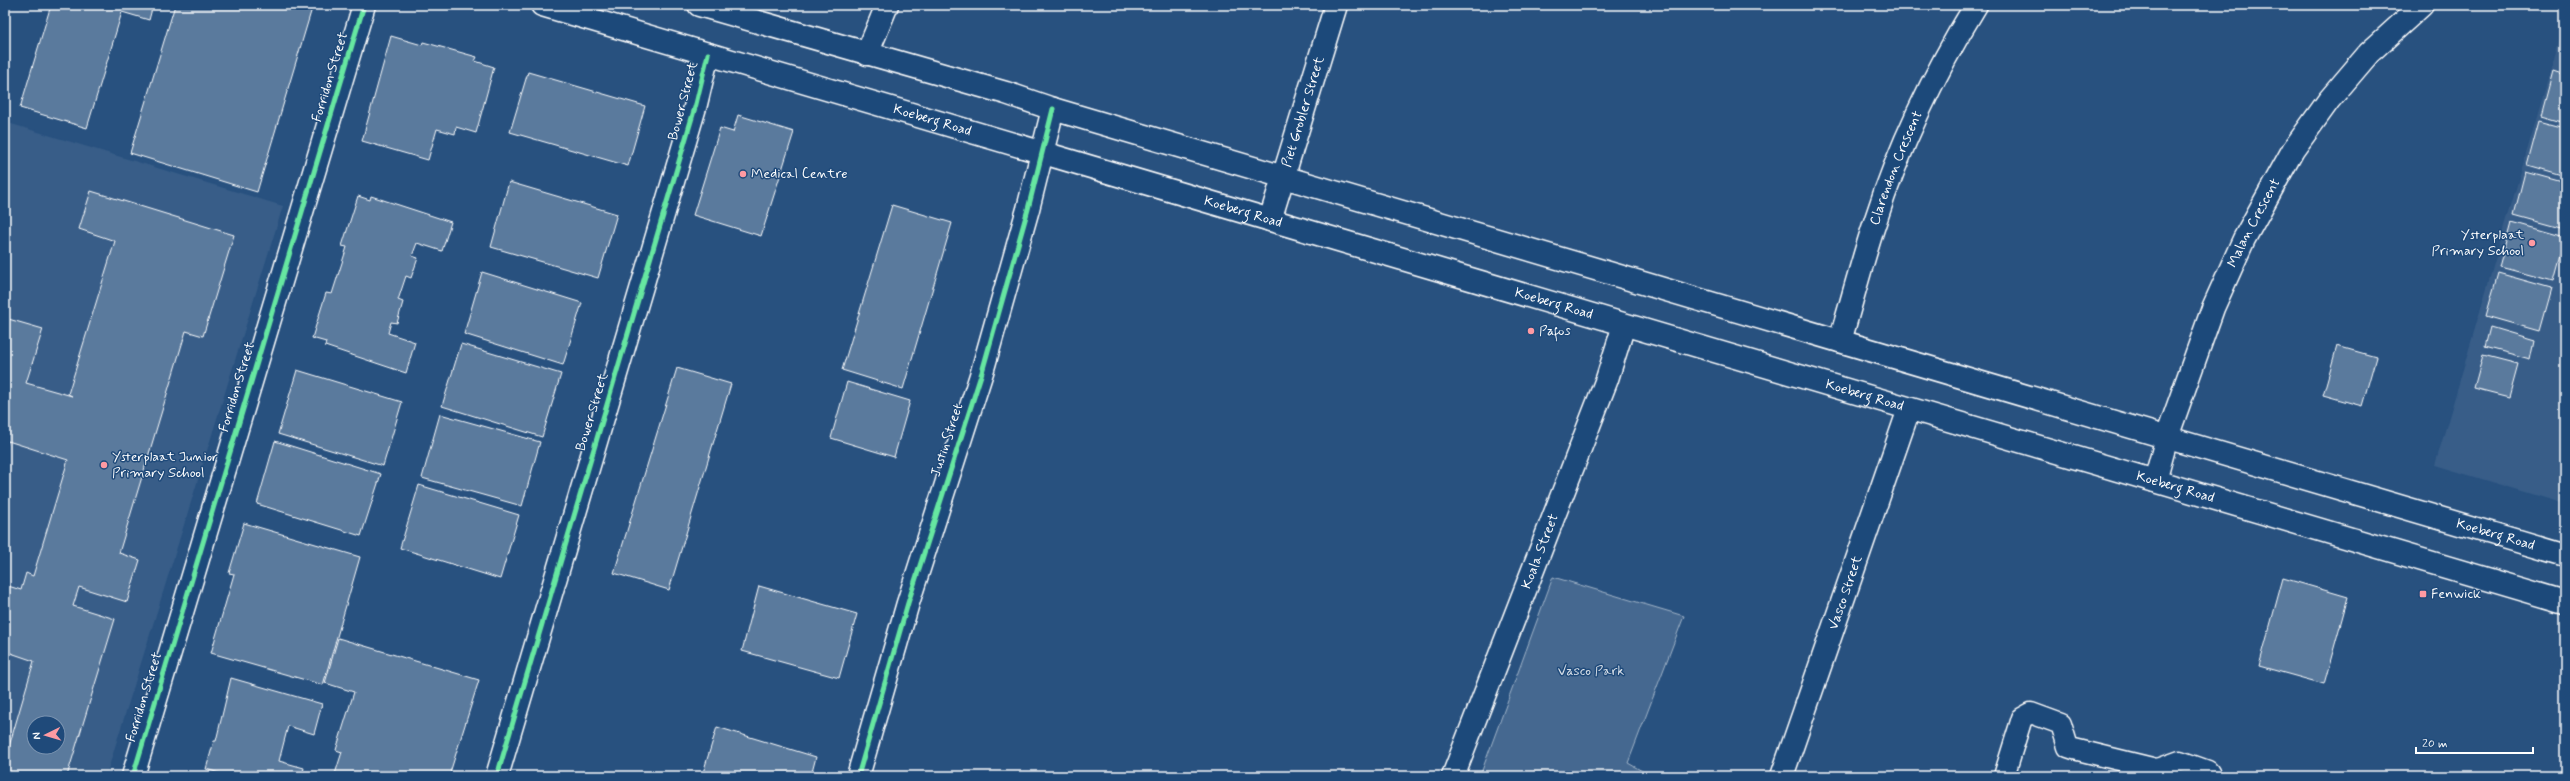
<svg xmlns="http://www.w3.org/2000/svg" width="2570" height="781" font-family="Mynerve,sans-serif">
<style>
.built{fill:#375d88;fill-rule:evenodd}
.green{fill:#446890;stroke:#a2b4c8}
.building{fill:#5a7a9d;stroke:#fff;fill-rule:evenodd}
.lines{fill:none;stroke-linecap:round;stroke-linejoin:round}
.service-casing{stroke:#fff;stroke-width:23}
.minor-casing{stroke:#fff;stroke-width:25}
.primary-casing{stroke:#fff;stroke-width:25}
.service{stroke:#1f4a7a;stroke-width:20}
.minor{stroke:#1f4a7a;stroke-width:22}
.primary{stroke:#1f4a7a;stroke-width:22}
.cycleway-casing{stroke:#1f4a7a;stroke-width:8}
.cycleway{stroke:#66e7a1;stroke-width:5}
.poi-dot{fill:#ff9aa2;stroke:#1f4a7a;stroke-width:1.5}
.labels{text-anchor:middle;dominant-baseline:central;stroke-width:3;stroke-linejoin:round;paint-order:stroke}
.street-label{font-size:14px;fill:#fff;stroke:#1f4a7a}
.poi-label{font-size:14px;fill:#fff;stroke:#1f4a7a;text-anchor:start}
.park-label{font-size:14px;fill:#dae1e9;stroke:#1f4a7a}
</style>
<rect width="100%" height="100%" fill="#28517f"/>
<filter id="ink" filterUnits="userSpaceOnUse"><feTurbulence type="fractalNoise" baseFrequency=".025" numOctaves="2"/><feDisplacementMap in="SourceGraphic" scale="8" xChannelSelector="R" yChannelSelector="G"/><feConvolveMatrix kernelMatrix="1 2 1 2 8 2 1 2 1" color-interpolation-filters="sRGB"/></filter>
<g filter="url(#ink)">
<path class="built" d="M2565,21V504L2435,465Z
M5,122L283,206L106,776H5ZM34,723H58V747H34Z"/>
<path class="green" d="M1553,577L1684,616L1628,763L1651,776H1480Z"/>
<path class="building" d="M51,5H153L149,20L122,12L87,128L20,108Z
M175,5H313L257,192L130,153Z
M391,36L422,45L423,42L477,57L475,61L494,67L476,133L456,127L455,134L437,129L428,160L362,141Z
M2553,71L2565,75V123L2541,116Z
M528,72L645,106L628,166L510,132Z
M738,115L794,132L761,236L693,215L720,128L733,132Z
M2539,121L2565,128V177L2527,166Z
M2525,172L2565,183V229L2514,215Z
M509,182L617,214L598,278L491,247Z
M91,191L234,235L203,336L186,331L119,553L140,560L127,602L79,587L73,606L115,619L67,776H5V760L34,661L5,651V585L21,590L26,573L33,576L68,460L8,441L5,450V318L43,329L26,383L72,396L68,394L115,241L79,229ZM34,723H58V747H34Z
M358,196L370,200L371,196L451,222L442,251L417,243L412,256L418,258L411,278L406,276L398,300L403,302L397,323L391,322L388,333L415,342L406,373L325,346L326,342L312,338L326,293L332,294L347,247L342,246Z
M892,205L952,223L903,389L842,370Z
M2512,222L2565,237L2553,281L2500,267Z
M482,272L582,303L563,365L464,334Z
M2498,273L2551,288L2539,331L2486,316Z
M2490,327L2534,340L2530,359L2485,347Z
M461,344L561,374L542,437L442,406Z
M2337,346L2376,357L2362,406L2323,395Z
M2483,355L2518,364L2509,397L2474,388Z
M677,368L731,384L669,590L614,573Z
M297,370L402,402L383,466L278,434Z
M847,382L910,401L894,457L831,438Z
M440,414L540,442L522,506L422,478Z
M275,441L381,474L361,536L257,504Z
M419,485L519,515L500,579L400,548Z
M244,523L360,557L323,685L211,653L234,574L229,573Z
M2283,578L2348,597L2324,684L2259,666Z
M759,586L857,614L839,678L742,651Z
M338,638L479,680L449,776L335,774L342,752L336,750L354,692L325,683Z
M231,678L322,704L314,734L288,726L279,761L304,768L302,776H229L206,769L214,741H216Z
M717,727L816,757L811,776H702Z"/>
<g class="lines">
<g class="service-casing">
<path id="service" d="M2004,776L2022,718L2031,713L2061,724L2068,747L2074,749L2152,768L2158,769L2180,761L2208,771L2211,776"/>
</g>
<g class="minor-casing">
<g id="minor">
<path d="M867,54L887,5"/>
<path id="s1" d="M1270,220L1336,5"/>
<path id="s2" d="M1840,341C1852,301 1862,261 1875,222C1899,147 1935,72 1976,5"/>
<path id="s3" d="M2155,481L2167,437L2213,308L2244,239L2293,150L2329,100L2369,53L2422,5"/>
<path d="M133,776L364,5"/>
<path d="M497,776L696,104L708,54"/>
<path d="M858,776L908,603L982,372L1028,209L1053,109"/>
<path id="s4" d="M1453,776L1607,379L1624,325"/>
<path id="s5" d="M1782,776L1909,409"/>
</g>
</g>
<g class="primary-casing">
<g id="primary">
<path id="s6" d="M542,5L2565,602"/>
<path id="s7" d="M699,5L1006,93L1053,109L2565,555"/>
</g>
</g>
<use href="#service" class="service"/>
<use href="#minor" class="minor"/>
<use href="#primary" class="primary"/>
<g class="cycleway-casing">
<path id="cycleway" d="M133,776L364,5
M497,776L696,104L708,54
M858,776L908,603L982,372L1028,209L1053,109"/>
</g>
<use href="#cycleway" class="cycleway"/>
</g>
</g>
<g class="poi-dot">
<circle cx="743" cy="174" r="4"/>
<circle cx="2532" cy="243" r="4"/>
<circle cx="1531" cy="331" r="4"/>
<circle cx="104" cy="465" r="4"/>
<rect x="2419" y="590" width="8" height="8" rx="2"/>
</g>
<g class="labels">
<g class="street-label">
<text transform="translate(330 77) rotate(-73)">Forridon Street</text>
<text transform="translate(683 101) rotate(-75)">Bower Street</text>
<text stroke="none"><textPath href="#s1" startOffset="113">Piet Grobler Street</textPath></text>
<text stroke="none"><textPath href="#s6" startOffset="407">Koeberg Road</textPath></text>
<text stroke="none"><textPath href="#s2" startOffset="182">Clarendon Crescent</textPath></text>
<text stroke="none"><textPath href="#s6" startOffset="731">Koeberg Road</textPath></text>
<text stroke="none"><textPath href="#s3" startOffset="277">Malan Crescent</textPath></text>
<text stroke="none"><textPath href="#s6" startOffset="1055">Koeberg Road</textPath></text>
<text transform="translate(237 387) rotate(-73)">Forridon Street</text>
<text stroke="none"><textPath href="#s6" startOffset="1379">Koeberg Road</textPath></text>
<text transform="translate(592 412) rotate(-73)">Bower Street</text>
<text transform="translate(947 440) rotate(-72)">Justin Street</text>
<text stroke="none"><textPath href="#s6" startOffset="1703">Koeberg Road</textPath></text>
<text stroke="none"><textPath href="#s7" startOffset="1873">Koeberg Road</textPath></text>
<text stroke="none"><textPath href="#s4" startOffset="241">Koala Street</textPath></text>
<text stroke="none"><textPath href="#s5" startOffset="194">Vasco Street</textPath></text>
<text transform="translate(144 697) rotate(-73)">Forridon Street</text>
</g>
<g class="poi-label">
<text x="751" y="174">Medical Centre</text>
<text x="2524" y="235" text-anchor="end">Ysterplaat<tspan x="2524" dy="16">Primary School</tspan></text>
<text x="1539" y="331">Pafos</text>
<text x="112" y="457">Ysterplaat Junior<tspan x="112" dy="16">Primary School</tspan></text>
<text x="2431" y="594">Fenwick</text>
</g>
<g class="park-label">
<text x="1591" y="671">Vasco Park</text>
</g>
</g>
<rect width="2570" height="781" fill="none" stroke="#1f4a7a" stroke-width="20"/>
<rect x="10" y="10" width="2550" height="761" fill="none" stroke="#fff" stroke-width="1.5" filter="url(#ink)"/>
<g transform="translate(46 735) rotate(265)"><circle r="19" fill="#1f4a7a" stroke="#7992af"/>
<path d="M0-3L7 15L0 10L-7 15Z" fill="#ff9aa2"/>
<text y="-6" font-size="11" font-weight="bold" text-anchor="middle" fill="#ffffff">N</text>
</g>
<path d="M2416 747v6h117v-6" fill="none" stroke="#ffffff" stroke-width="2"/>
<text x="2422" y="747" font-size="12" fill="#ffffff" stroke="#1f4a7a" stroke-width="3" paint-order="stroke">20 m</text>
</svg>
